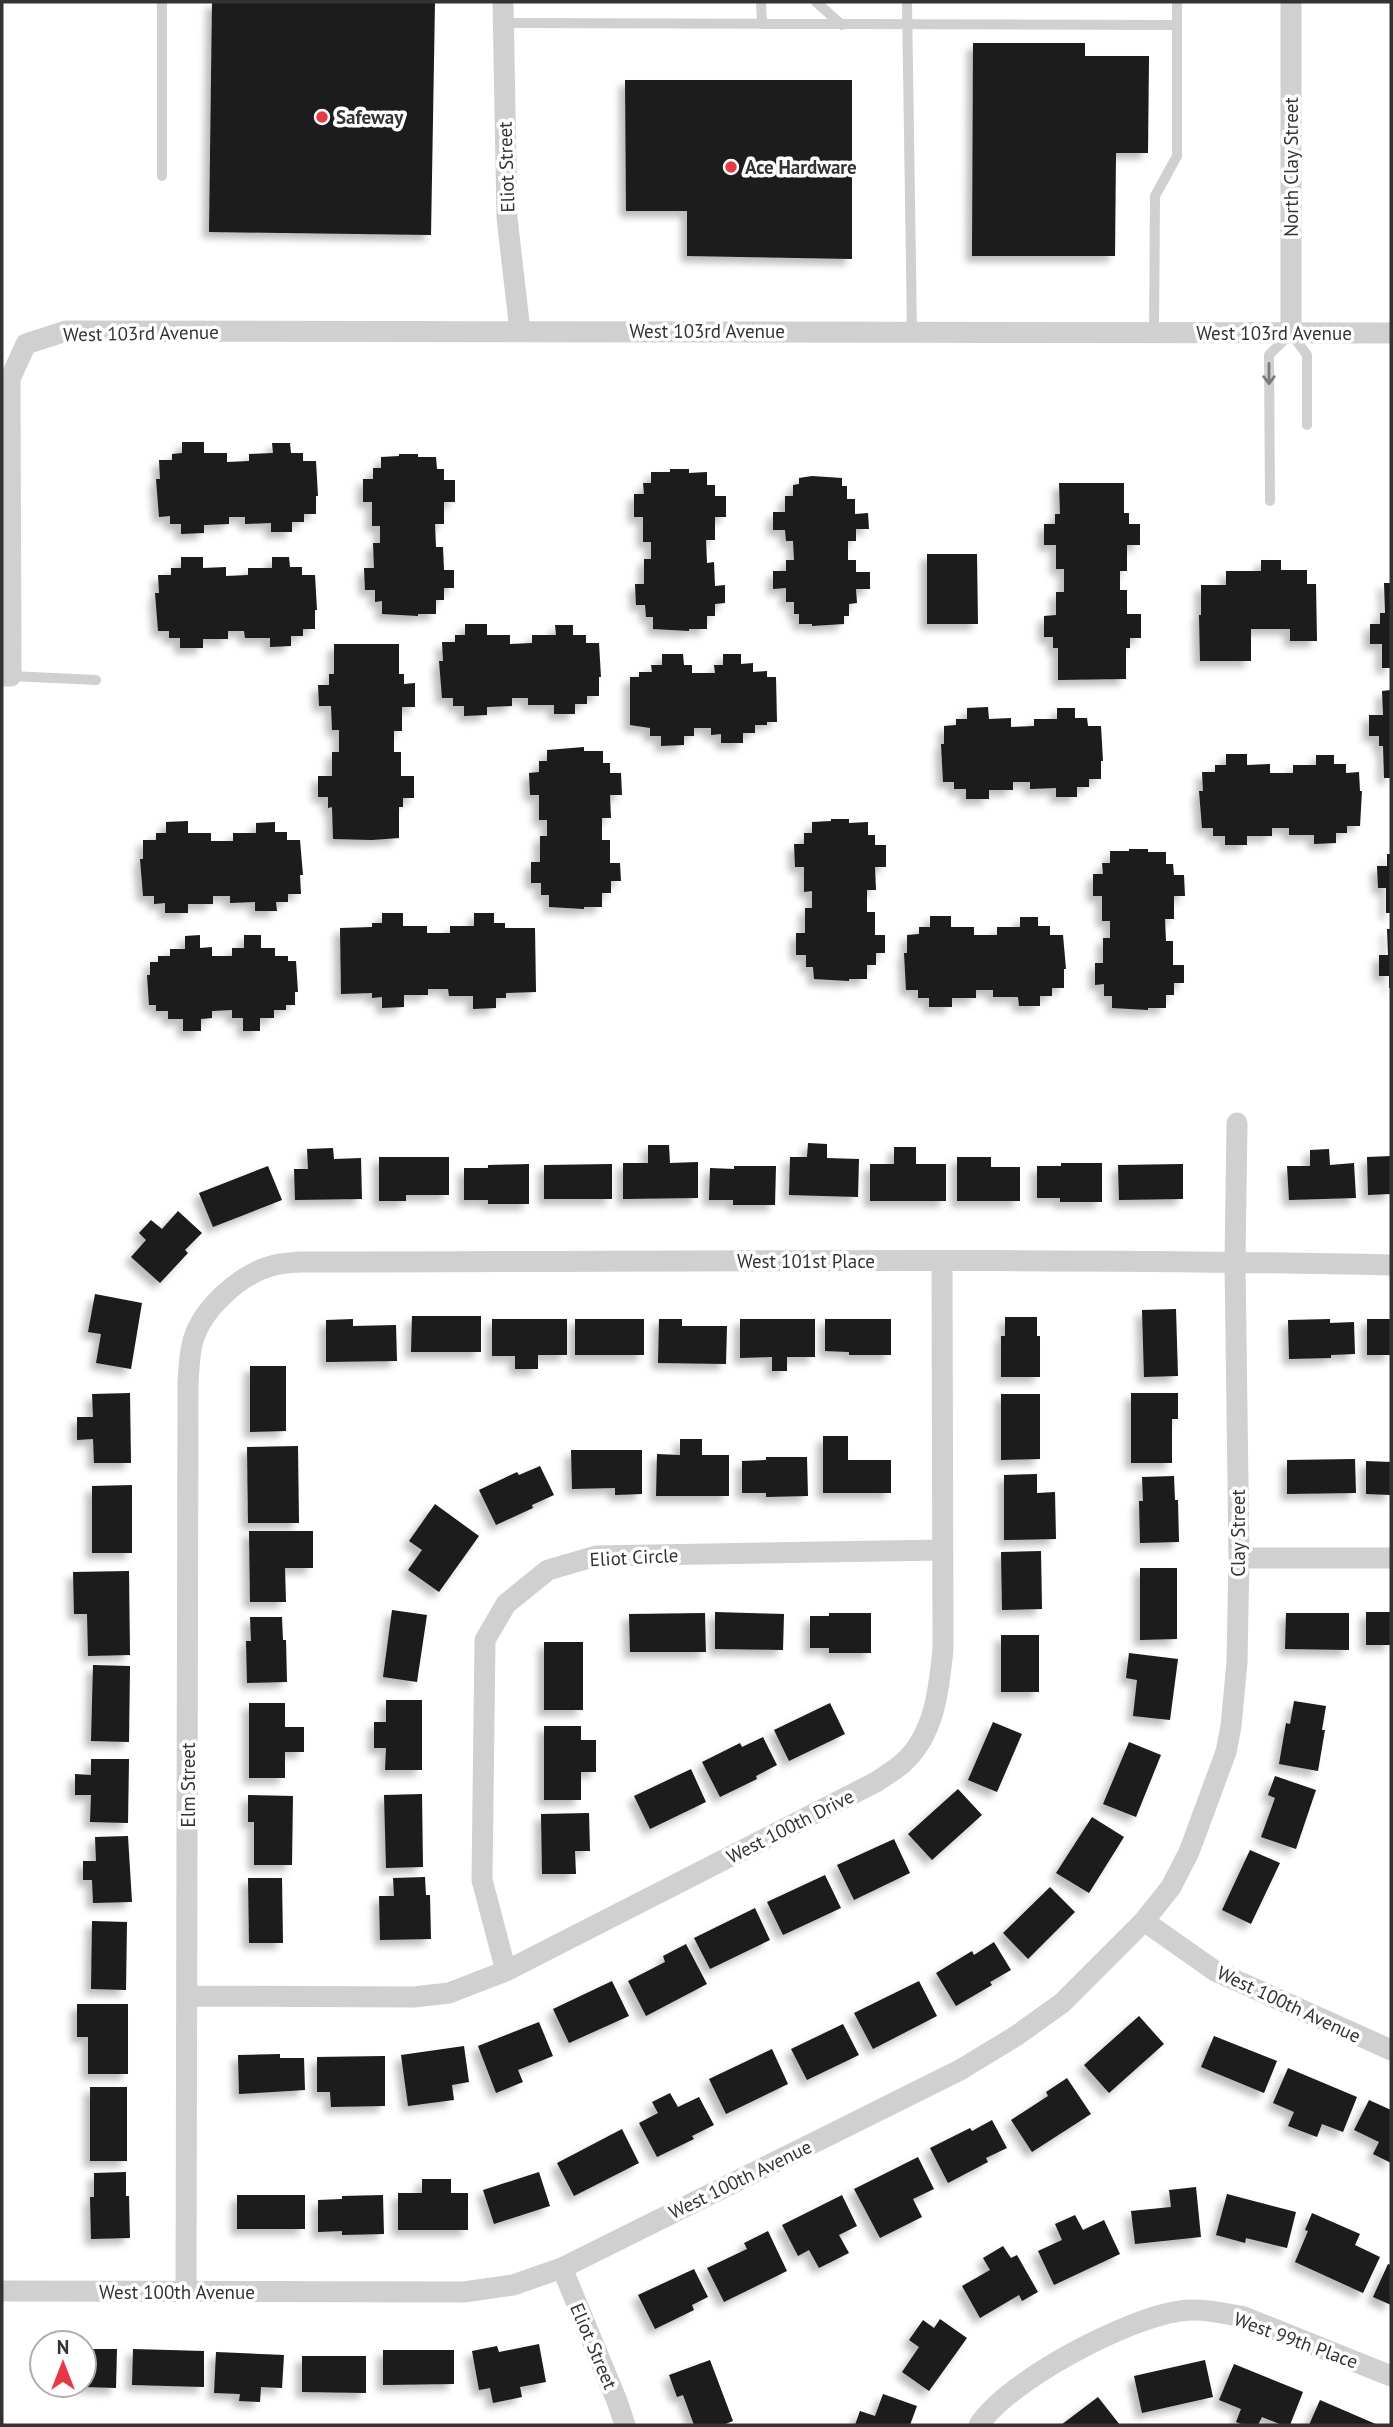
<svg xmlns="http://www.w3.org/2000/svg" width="1393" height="2427" font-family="'PT Sans',sans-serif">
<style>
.building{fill:#1a1a1a;filter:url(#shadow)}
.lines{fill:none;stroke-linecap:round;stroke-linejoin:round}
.service{stroke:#d0d0d0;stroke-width:10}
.minor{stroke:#d0d0d0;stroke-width:21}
.oneway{stroke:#7a7a7a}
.poi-dot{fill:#e63946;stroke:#fff;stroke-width:2.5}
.labels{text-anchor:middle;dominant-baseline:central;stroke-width:7;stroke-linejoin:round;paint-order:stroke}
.poi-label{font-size:19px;font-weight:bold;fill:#333;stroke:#fff;text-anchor:start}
.street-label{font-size:19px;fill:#333;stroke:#fff}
</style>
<defs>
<filter id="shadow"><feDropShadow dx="-6" dy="6" stdDeviation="3.5" flood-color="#0004"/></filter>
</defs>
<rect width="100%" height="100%" fill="#fff"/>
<path class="building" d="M212,2H435L431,235L209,232Z
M973,43H1085V56H1149L1148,153H1116L1115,256H972Z
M625,80H852V259L687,256V211H626Z
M182,442H204V453H227V462L249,461V454L273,453L272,443H290L291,453H303V461H316L318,496H316V514H304V522H292V532H271V523L245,524V517H229V524L204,525V533L181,534V524H170V516L159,517L156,479H160L159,460H172V454L182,453Z
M399,454H418V457H436L437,469H444V480H455V502H444V524H435L436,547H443L444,570H454V588H444V600H436V614H418V616L382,614V601L375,602V590H365L364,568H374L373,543H380V526H372V502H363V479H373V468H381V457L399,456Z
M670,469H689V473L707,472V485H715V496H726V517H715V540H706L707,563L714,562L715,586L725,585V603L715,604V616H707V629H689V631L653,629V617H646L645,605H636L635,584H644V559H651V542H643V517H634V494H644L643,483H651V472H670Z
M812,476L842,478V486H847V499H855V514L868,513L869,529H856V541H848V560H856V572H870V589H856L857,603L849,604V616H844V624L812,626V624H799V614H794V602H786V588L773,589V571H786V560H794L793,541H786L785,530H773V512H785V496H793V485L799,484V478Z
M1059,483H1124V513H1129V524H1140V545H1127V571H1120V590H1127V614H1141V638H1130V648H1126V679L1058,680V648H1053V637H1044V616L1056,615V592H1064V569H1056V545H1044V524H1055V514H1060Z
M927,554H977L978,624H927Z
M181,557H203V568L226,567V576L248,575V568H272V557H289L290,567H302V575H315L317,610H315V629H303V636H291V646L270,647V638H245L244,631H228V639H203V648H180V638H169V631H158L155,593H159L158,575H171V568H181Z
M1261,560H1281V570H1307V584H1316L1317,641H1290V629H1251V661H1200L1199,615H1201V585H1226V571H1261Z
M1384,583H1391V668H1382V644H1370V624H1380V613H1385Z
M465,624H487V635H510V644L532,643V635H556L555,625H573V635H586V643H599L601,677H599V696H587V704H575V714H554V705H528V698H512V706L487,707V715L464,716V706H453V698H442L439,661H443L442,642H455V635H465Z
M334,644H399V674H404V684L415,683V707H402V731H394V752H401V776H414V798H403V807H399V838L372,840L333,839L332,807L328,808V797H318V776H332V752H339V730H332L331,706H319L318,685H329V674H334Z
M662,654H683L684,665H692V673H715L714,665H723V654H741V664L753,663V672L767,671V677H776L777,722H767V725H755V733H743V743H721V734L711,735V728H694V736H684V745L661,746V736H650V728L630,725V677H639V672H652L651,665H662Z
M1391,690V778H1384L1383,746H1379V736H1369V715H1383L1382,691Z
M988,707L989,719L1011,718V727L1034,726V719H1057V708H1075V718H1087L1088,726H1101L1103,761H1101V779H1089V787H1077V797H1056V788L1030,789V782H1013V790H989V799H966V789H954V782H943L941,744H944V726L956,725V719H967V708Z
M584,747V751H603V763H610V773H621L622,795H610L611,818H602V840H610V863H620L621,881H611V893H602V907H584V909L549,907V895H541V883H531V862H540V836H547V820H539V795H530L529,773L539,772V761H547V750Z
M1226,754H1247V765L1270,764V773H1293V765H1316V755H1334V764H1346V773L1359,772L1360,791H1362L1360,826H1347V833H1336V843L1314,844V835H1289V828H1272V836H1247V845H1225V836H1213V828H1202L1199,791H1203L1202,772H1215V765H1226Z
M831,819H849V823L868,822V835H875V845H886V867H875L876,890H867V912H875V935H885V953H876V965H867V979H849V981L814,979L813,967H806V955H796V933H805V908H812V891L804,892V867H795L794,844H804V833H812V822L831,821Z
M188,821V833H211V841H233V833H256V823L275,822V832H287V840H300L303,875H300L301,894H288V902H276L277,911H255V902L230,903V896H213V904H188V913H165V903L154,904V896H143L140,859H143V840H156V833H166V822Z
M1129,849H1148V852H1166V864H1173L1174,875H1184L1185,896H1174V919H1165L1166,941H1173V965H1184V983H1174V995H1166V1008H1148V1010L1112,1008V996H1104V984L1095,985V963H1103V938H1110V921H1102V896H1093V874H1103L1102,863H1110V851H1129Z
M1387,854H1391V913H1386V888H1378L1377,866H1387Z
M382,913H403V926H427V933H450V926H474V913H494V923H505V928H535L536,992L506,993V998H496V1008L473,1009V996H449L448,989H428V995H404V1007L382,1008V997L372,998V993L341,994L340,928L372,927V923H382Z
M930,916H951V927H974V935H997V927H1020V917H1038V926H1050V935H1063L1066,969H1064V988H1052V996H1040V1006H1019L1018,997H993V990H976V998H952V1007H929V998H918V990H906L904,953H907V935L919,934V927H930Z
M1387,929H1391V988H1389V976H1379V955H1388Z
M200,935V948L212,947V956H232V948H244V935H261V948H275V956H288V961H296L298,992H295V1005H286V1010H274V1018H260V1031H243V1018H232V1010L212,1011V1018L201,1019V1031H183V1019H168V1011H156V1005H149L147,975H150V962H158V956H170V949H185V936Z
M808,1143L827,1144V1158L859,1159L858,1197L789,1195L790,1157H807Z
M648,1145H669L670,1163L698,1162V1198L623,1199V1163H648Z
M894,1147H916V1164H946V1201H870V1164H894Z
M333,1148L334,1159L361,1158L362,1199L295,1200L294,1169H308L307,1149Z
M1329,1149L1330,1165L1354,1163L1356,1198L1289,1200L1287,1166H1310V1150Z
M1391,1156V1194L1368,1195L1367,1157Z
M379,1157H449V1195H406V1201H379Z
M957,1157H991V1167H1020V1201H957Z
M1061,1163H1102V1202H1060V1198H1037V1166H1061Z
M529,1164V1204H488V1200H464V1168H488V1165Z
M612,1164V1199H544V1165Z
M1183,1164V1199L1119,1200L1118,1165Z
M268,1166L282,1200L213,1227L199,1193Z
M734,1166H776L775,1205H733V1200H709L710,1168L734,1169Z
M178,1211L202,1233L185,1250L188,1253L160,1283L131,1257L146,1240L139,1233L151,1220L162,1229Z
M95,1294L142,1303L131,1369L96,1363L101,1334L88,1332Z
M1176,1309L1178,1376L1144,1377L1142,1310Z
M412,1316H481V1352H411Z
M1005,1317H1037V1336H1040V1377H1001V1336H1005Z
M353,1319V1326L396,1325L397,1361L326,1362V1320Z
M492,1319H567V1355H538V1369H515V1356H492Z
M575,1319H644V1355H575Z
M659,1319H682V1326H727L726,1364L658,1363Z
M740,1319H815V1357H787V1371H772V1357L740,1358Z
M825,1319H891V1355H849V1352L825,1351Z
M1330,1319V1323L1354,1322L1355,1354L1331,1355V1358L1289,1359L1288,1320Z
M1367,1319H1391V1355H1367Z
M250,1366H286V1431L250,1432Z
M130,1393L131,1463H94L93,1439L77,1440V1417H93L92,1394Z
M1131,1393H1178V1419H1172V1463H1131Z
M1001,1394H1040V1459L1001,1460Z
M823,1436H848V1460H891V1493H823Z
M680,1439H702V1455H729V1496H656L657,1454L680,1455Z
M298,1446L299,1523H248L247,1447Z
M571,1450H642V1494L615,1495V1488L572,1489Z
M766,1457H807L808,1496L766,1497V1493H742V1461L766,1460Z
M1355,1459L1356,1493L1287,1494V1460Z
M1366,1461L1391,1462V1495L1366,1494Z
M540,1466L554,1495L532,1505L533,1508L496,1525L479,1490L517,1472L519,1475Z
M1037,1474V1493L1055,1492L1056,1539L1004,1540V1475Z
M1174,1476L1175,1500H1178L1179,1542L1140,1543L1139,1501H1143L1142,1477Z
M132,1485V1553H92V1486Z
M435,1504L479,1536L439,1592L408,1570L422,1550L409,1541Z
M249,1531H313V1568H285L286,1602H250Z
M1041,1551L1042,1609L1002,1610L1001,1552Z
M1140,1568H1177V1639L1140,1640Z
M129,1571L130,1655L88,1656L87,1614H74L73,1572Z
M392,1610L427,1615L417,1682L383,1677Z
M715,1612L784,1614L783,1650L715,1649Z
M1366,1612H1391V1645H1366Z
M705,1613L706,1652H630L629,1614Z
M829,1613H871V1653H829V1648H810V1616H829Z
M1286,1613H1349V1650L1285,1649Z
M250,1617H282L283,1640H286L287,1682L247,1683L246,1641H251Z
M1001,1635H1039V1692H1001Z
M544,1642H583V1710H544Z
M1129,1653L1178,1659L1170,1720L1133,1716L1137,1680L1126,1678Z
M93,1665L130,1666L129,1742L91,1741Z
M386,1700H422V1770H385L386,1748H374V1722H386Z
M1294,1701L1326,1706L1322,1730H1325L1318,1771L1279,1764L1286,1723L1290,1724Z
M249,1703H285V1727H304V1752H285V1778H249Z
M830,1703L845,1734L789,1761L774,1730Z
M993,1722L1022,1734L997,1792L968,1780Z
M544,1726H581V1740H596V1772H581V1800H544Z
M763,1737L777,1765L756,1776L757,1779L720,1797L702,1762L740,1743L742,1747Z
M1129,1742L1161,1755L1136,1817L1103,1804Z
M91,1759H129L128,1823L90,1822L91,1795H75V1774L91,1775Z
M691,1769L706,1802L650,1829L634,1796Z
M1275,1776L1316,1790L1296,1849L1261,1837L1275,1798L1268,1795Z
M958,1789L982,1815L932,1860L908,1834Z
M422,1794L423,1867L386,1868L384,1795Z
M248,1795L293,1796L292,1865H254V1822H248Z
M589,1813L590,1851H575L576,1874H542L541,1814Z
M1092,1817L1124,1837L1089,1893L1056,1873Z
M128,1836L132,1902L93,1903L92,1880H83V1861H96L95,1837Z
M894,1839L910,1873L854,1900L837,1865Z
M1250,1850L1280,1863L1251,1924L1222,1910Z
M825,1875L841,1908L783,1935L767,1902Z
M425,1877L426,1895H430L431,1939L380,1940L379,1896H394L393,1878Z
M248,1878H282L283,1943H249Z
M1050,1887L1075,1912L1028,1959L1003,1933Z
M755,1908L770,1940L710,1969L694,1938Z
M92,1921L127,1922L126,1990L91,1989Z
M994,1942L1011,1970L990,1982L992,1985L956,2006L936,1973L972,1951L974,1955Z
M686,1944L707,1984L646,2016L628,1981L665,1962L663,1956Z
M612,1981L629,2016L569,2043L553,2009Z
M919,1981L937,2016L873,2049L854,2013Z
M77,2004H128V2074H88V2037H77Z
M1139,2016L1164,2044L1109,2093L1084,2065Z
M539,2022L553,2056L518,2070L523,2082L496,2093L478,2046Z
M843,2024L859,2055L807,2080L791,2049Z
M1214,2036L1277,2061L1264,2093L1201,2067Z
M464,2046L469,2082L452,2085L454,2100L408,2106L401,2055Z
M772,2049L788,2084L726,2114L709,2079Z
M280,2054V2058H304L305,2090L239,2094L238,2055Z
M385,2056V2106L331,2107L330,2092H317V2057Z
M1288,2068L1357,2097L1343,2132L1322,2124L1317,2137L1288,2126L1294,2112L1273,2103Z
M1067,2078L1091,2114L1032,2152L1011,2120L1048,2096L1046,2092Z
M90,2087H127V2161H90Z
M670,2093L678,2107L699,2097L714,2125L692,2136L694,2139L657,2157L639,2123L658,2113L652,2102Z
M1369,2100L1391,2110V2163L1373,2154L1379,2142L1354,2130Z
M992,2120L1007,2148L986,2158L988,2162L948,2183L930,2148L970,2128L972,2131Z
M622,2129L639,2163L574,2196L557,2163Z
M918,2157L934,2189L913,2199L922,2217L880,2238L854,2189Z
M126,2172V2196H129L130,2238L91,2239L90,2197H94V2173Z
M539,2172L550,2206L494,2224L483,2190Z
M422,2179H451V2193H468V2230H398V2193H422Z
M1196,2187L1201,2237L1135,2244L1131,2211L1171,2207L1169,2190Z
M1227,2194L1296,2212L1287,2248L1246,2238L1245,2243L1216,2235Z
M237,2195H305V2229H237Z
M383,2195L384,2234L342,2235V2231L318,2232V2200L342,2199V2196Z
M842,2195L857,2226L839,2235L849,2253L819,2268L809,2250L798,2256L782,2225Z
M1312,2213L1360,2234L1355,2245L1380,2257L1363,2293L1295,2262L1308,2231L1305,2230Z
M1075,2215L1083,2230L1104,2220L1120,2254L1054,2285L1038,2251L1062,2240L1055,2224Z
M768,2231L787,2271L724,2302L707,2268L747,2249L744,2243Z
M1003,2246L1011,2258L1017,2255L1038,2292L1022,2301L1019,2295L980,2318L962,2286L990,2270L983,2258Z
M1388,2264L1391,2265V2305L1373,2297Z
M694,2269L708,2297L692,2305L694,2310L655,2329L638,2295Z
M940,2319L967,2338L929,2391L902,2372L919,2347L909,2340L923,2320L934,2328Z
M539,2344L546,2382L520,2387L522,2397L493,2403L490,2388L479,2390L472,2351L497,2346L499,2352Z
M84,2349H117L116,2388L84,2387Z
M133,2349L204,2351V2387L132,2385Z
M383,2350H454V2384L383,2385Z
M216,2352L284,2355L282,2388L261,2387L260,2402L239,2401L240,2394L214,2393Z
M302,2356H366V2393L302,2392Z
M710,2360L733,2421L723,2425H694L683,2395L677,2397L669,2375Z
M1205,2360L1213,2397L1142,2413L1134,2376Z
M1234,2364L1303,2392L1290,2425H1282L1262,2417L1258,2425H1244L1236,2422L1241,2409L1219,2400Z
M883,2394L917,2406L910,2425H855L860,2411L875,2416Z
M1098,2397L1120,2425H1061Z
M1320,2400L1378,2425H1309Z"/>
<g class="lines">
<path class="service" d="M162,2V176
M761,2L762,24
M816,2L842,25
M907,2L912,332
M1177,2V25
M503,23L1177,25V156L1155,196L1154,333
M1270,501L1269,355L1291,333L1307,355V425
M11,676L96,680"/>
<path class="minor" d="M503,2L507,218L520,331
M1291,2V333
M2,676H11L10,379L26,344L66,331L1391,333
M1239,1558H1391
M1144,1921L1215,1971L1391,2050
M506,1971L482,1880L485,1640L506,1604L548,1570L596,1556L942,1550
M188,1996L414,1997L449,1993L506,1971L876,1782C885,1776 895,1770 903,1763C935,1734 939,1689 943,1649L942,1261
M562,2268L617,2401L625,2425
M2,2291L464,2292L513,2285L562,2268L960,2070L1016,2036L1062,2003L1144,1921L1171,1887L1189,1852L1226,1752L1231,1726L1237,1662L1239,1558L1235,1262L1237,1123
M186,2292L188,1383C189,1371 189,1357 192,1345C199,1311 239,1275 271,1266C280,1263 290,1263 299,1262C663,1262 1027,1257 1391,1265
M979,2425C1009,2380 1127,2318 1180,2311C1202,2308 1223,2313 1244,2317L1391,2376"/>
</g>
<defs><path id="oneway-shaft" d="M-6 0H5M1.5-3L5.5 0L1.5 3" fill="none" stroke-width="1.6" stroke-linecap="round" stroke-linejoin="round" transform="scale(1.75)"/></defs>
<use class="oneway" href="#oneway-shaft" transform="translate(1269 374) rotate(90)"/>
<g class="poi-dot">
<circle cx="322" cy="117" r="7"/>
<circle cx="731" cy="167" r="7"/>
</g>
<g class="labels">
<g class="poi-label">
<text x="336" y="117">Safeway</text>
<text x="745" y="167">Ace Hardware</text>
</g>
<g class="street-label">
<text transform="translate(506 167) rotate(-92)">Eliot Street</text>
<text transform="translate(1291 167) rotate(-90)">North Clay Street</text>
<text x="707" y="331">West 103rd Avenue</text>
<text transform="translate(141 333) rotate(-1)">West 103rd Avenue</text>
<text x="1274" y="333">West 103rd Avenue</text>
<text x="806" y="1261">West 101st Place</text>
<text transform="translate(1238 1533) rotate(-90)">Clay Street</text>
<text transform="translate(634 1557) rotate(-3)">Eliot Circle</text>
<text transform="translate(188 1785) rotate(-90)">Elm Street</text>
<text transform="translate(790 1826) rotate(-27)">West 100th Drive</text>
<text transform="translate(1289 2004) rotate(25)">West 100th Avenue</text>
<text transform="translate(740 2179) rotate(-26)">West 100th Avenue</text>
<text x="177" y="2292">West 100th Avenue</text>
<text transform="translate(1296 2340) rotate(20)">West 99th Place</text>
<text transform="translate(594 2346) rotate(67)">Eliot Street</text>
</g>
</g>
<rect width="1393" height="2427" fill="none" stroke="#333333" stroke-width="7"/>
<g transform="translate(63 2364)"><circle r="33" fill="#ffffff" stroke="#adadad" stroke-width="2"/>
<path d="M0-5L12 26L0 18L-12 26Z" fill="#e63946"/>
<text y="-10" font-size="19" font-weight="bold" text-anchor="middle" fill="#333333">N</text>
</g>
</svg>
